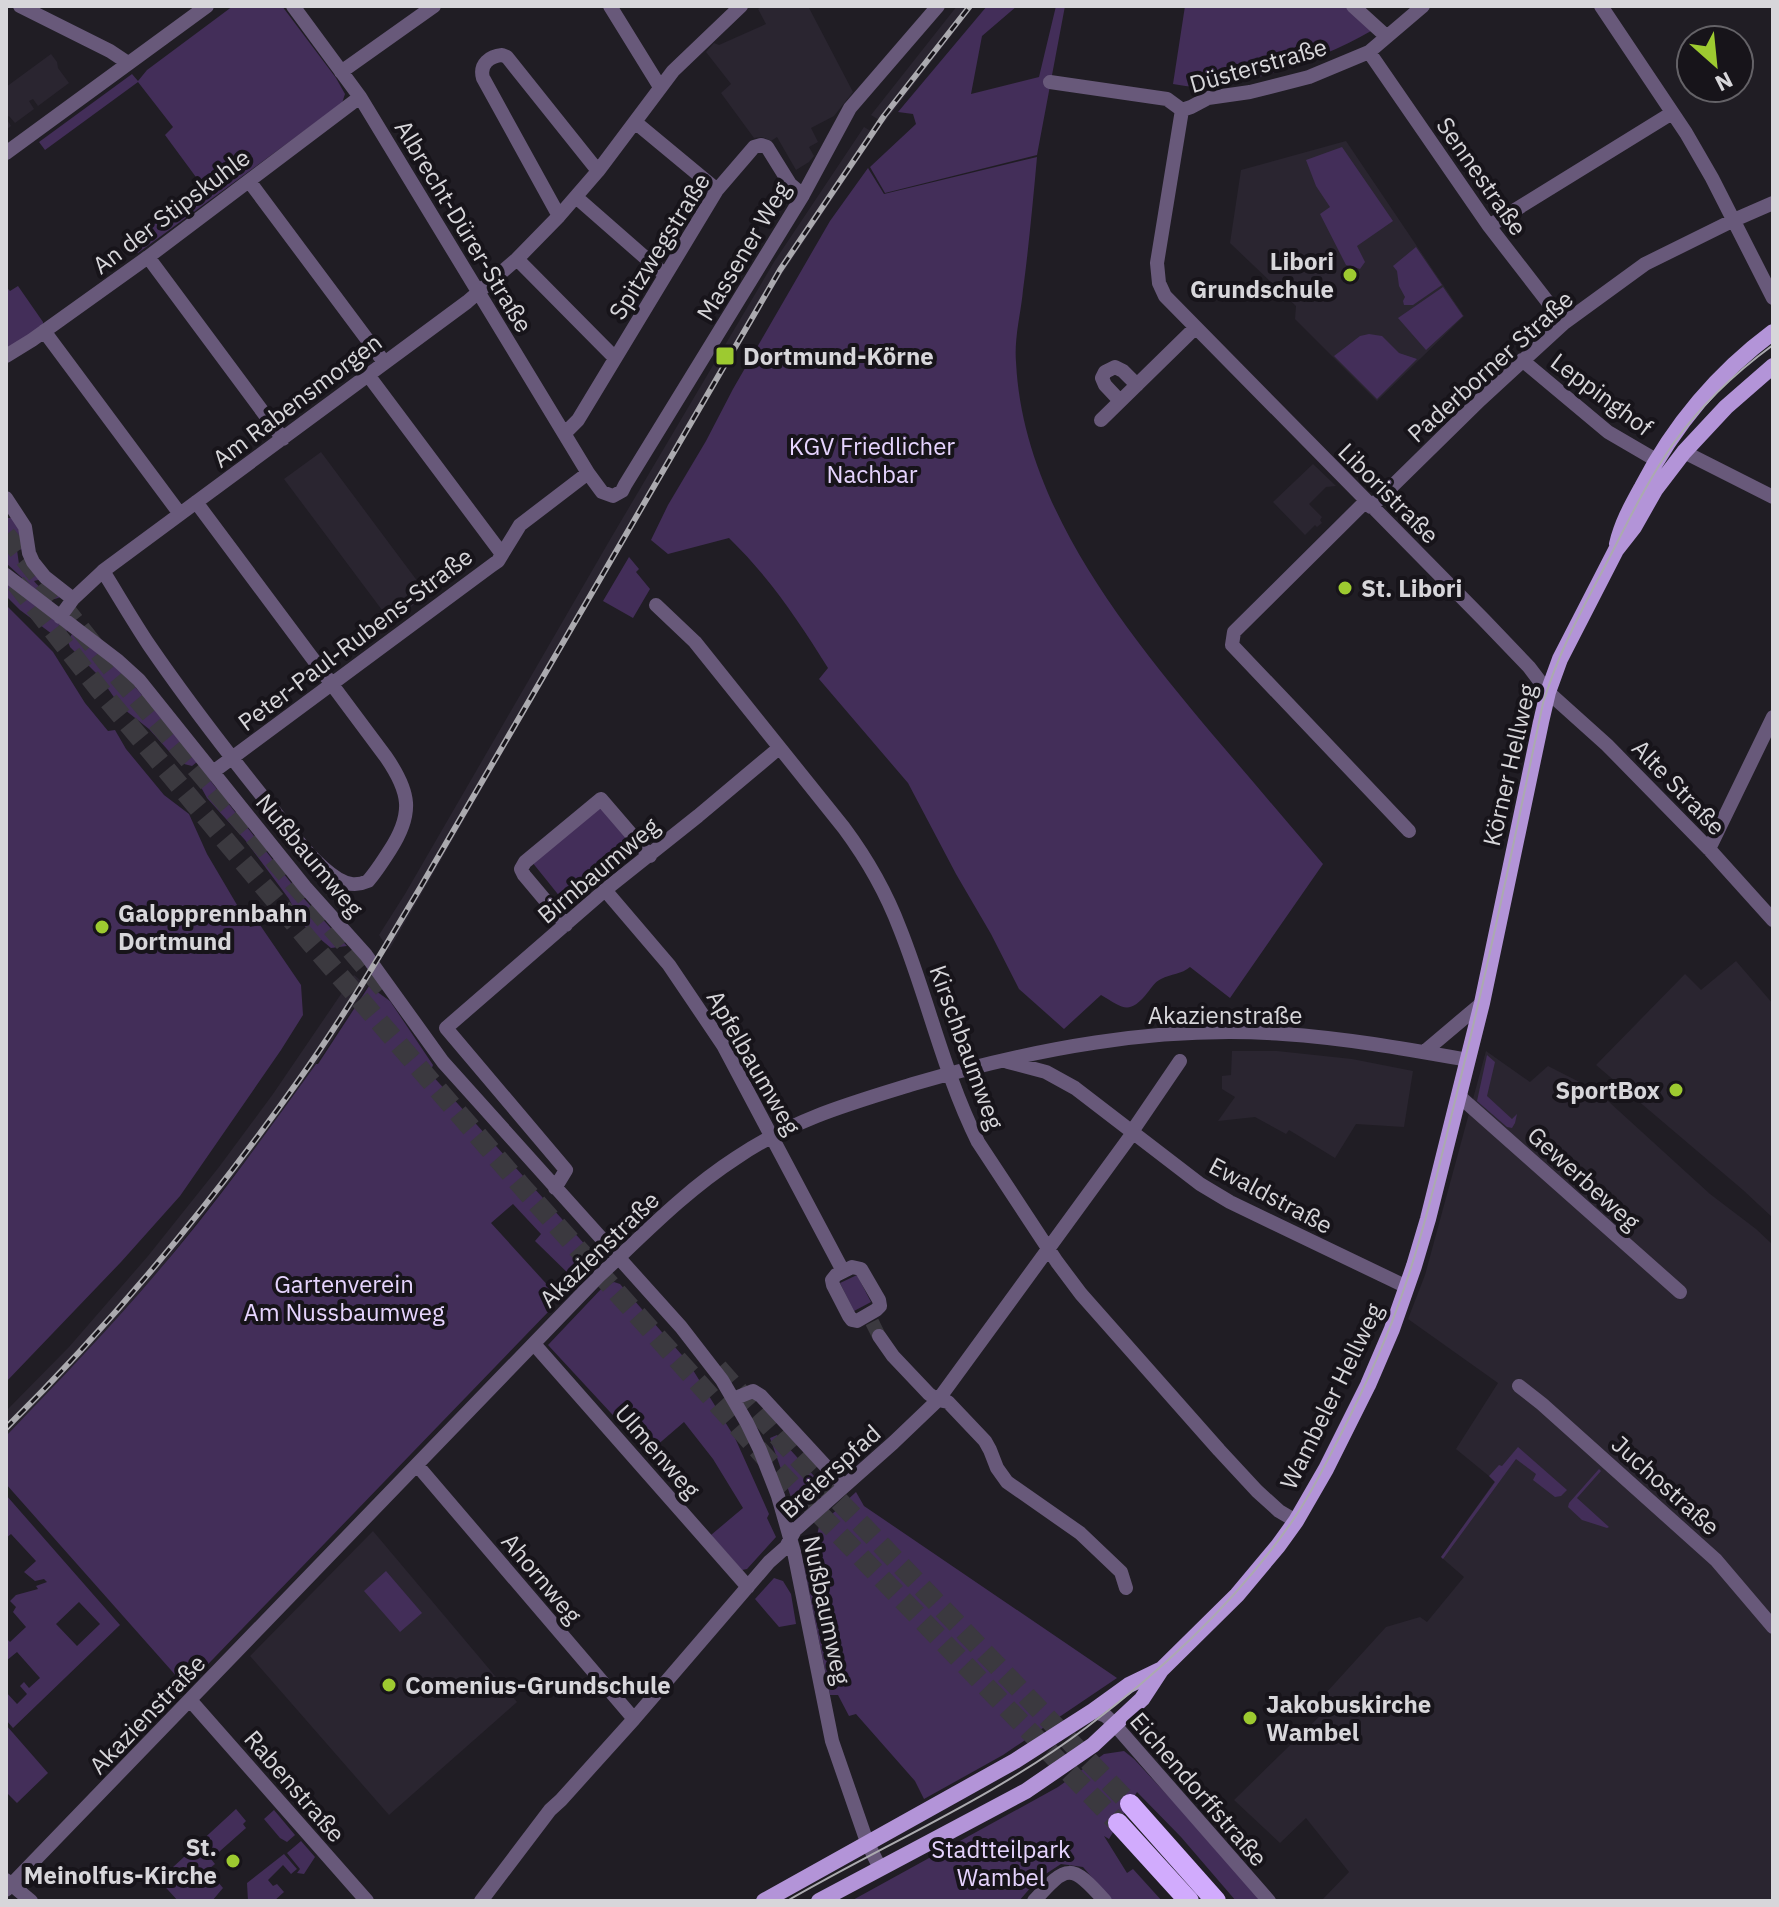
<svg xmlns="http://www.w3.org/2000/svg" width="1779" height="1907" font-family="'IBM Plex Sans',sans-serif">
<style>
.built{fill:#2a2530}
.green{fill:#432e59;fill-rule:evenodd}
.lines{fill:none;stroke-linecap:round;stroke-linejoin:round}
.minor-tunnel{stroke:#3b393f;stroke-width:14;stroke-dasharray:14 7;stroke-linecap:butt}
.highway-tunnel{stroke:#3b393f;stroke-width:20;stroke-dasharray:20 10;stroke-linecap:butt}
.minor{stroke:#68597a;stroke-width:14}
.major{stroke:#b394d8;stroke-width:16}
.highway{stroke:#d1abfd;stroke-width:20}
.tram{stroke:#abaaaf;stroke-width:2}
.rail-casing{stroke:#abaaaf;stroke-width:6}
.rail{stroke:#17141a;stroke-width:3;stroke-dasharray:9;stroke-linecap:butt}
.poi-dot{fill:#9dca30;stroke:#17141a;stroke-width:3}
.labels{text-anchor:middle;dominant-baseline:central;stroke-width:8;stroke-linejoin:round;paint-order:stroke}
.street-label{font-size:24px;fill:#d7d6da;stroke:#17141a}
.poi-label{font-size:24px;font-weight:bold;fill:#d7d6da;stroke:#17141a;text-anchor:start}
.park-label{font-size:24px;fill:#e6d4fe;stroke:#17141a}
</style>
<rect width="100%" height="100%" fill="#201d24"/>
<path class="built" d="M762,6H808L853,92L834,116L811,128L818,142L809,147L814,156L809,162L796,170L777,137L771,141L762,137L754,138L721,93L731,84L706,52L714,43L719,45L766,24L758,9Z
M957,6H974L884,123L871,115Z
M51,54L57,62L58,68L69,83L38,106L33,99L29,101L34,109L15,123L9,116L6,118L11,126L6,130V87Z
M864,127L876,134L780,277L676,452L389,950L379,935L405,894L611,538L774,262Z
M1346,141L1464,316L1377,401L1295,319L1296,306L1230,243L1241,170Z
M321,452L421,586L425,584L432,592L381,628L373,617L382,610L284,479Z
M1313,464L1336,486L1326,487L1309,504L1322,517L1320,520L1322,523L1317,527L1315,525L1305,535L1273,502Z
M1736,961L1773,1004V1218L1743,1190L1596,1065L1685,974L1701,990Z
M354,975L367,986L323,1054L253,1151L162,1267L87,1353L6,1436V1411L69,1347L148,1256L219,1167L273,1094Z
M1232,1051H1277L1352,1059L1413,1071L1404,1127L1356,1124L1335,1158L1289,1130L1286,1134L1255,1117L1218,1121L1235,1097L1222,1089V1076L1231,1075Z
M1486,1051L1530,1082L1548,1066L1597,1091L1710,1194L1756,1229L1773,1245V1901H1321L1349,1872L1306,1818L1280,1843L1234,1800L1324,1712L1316,1704L1386,1627L1420,1617L1427,1622L1464,1577L1441,1557L1495,1481L1456,1449L1498,1383L1408,1319L1425,1275Z
M373,1531L517,1702L389,1815L250,1656Z"/>
<path class="green" d="M233,6H282L336,78L345,94L342,103L138,253L133,246L135,244L133,240L204,188L165,135L173,127L138,82L45,150L39,142L132,74L138,81L147,70Z
M987,6H1017L982,36L971,94L1039,77L1056,6H1065L1037,155L885,193L870,167L916,124L913,114L898,112Z
M1185,6H1344L1371,28V31C1324,58 1252,85 1198,87C1190,87 1181,85 1173,84Z
M1342,147L1393,221L1357,246L1365,262L1360,269L1346,265L1320,214L1330,207L1316,186L1306,160Z
M1037,157C1033,201 1029,245 1023,290C1021,313 1014,338 1016,362C1023,505 1125,630 1213,735C1250,778 1286,821 1323,864L1230,998L1190,967C1182,974 1171,974 1161,979C1155,982 1152,987 1148,992C1129,1016 1123,1008 1101,995L1064,1029L1019,989L991,934L956,874L908,783L819,679L828,668C798,620 770,578 729,538L668,554L651,540L668,505L706,441L733,389L830,221L868,168L884,194Z
M1416,247L1442,285L1413,305H1404L1403,301L1405,297L1399,286L1397,271L1393,266Z
M18,286L43,322V325L6,350V287L10,291Z
M1443,287L1463,316L1426,350L1398,318Z
M1369,334L1382,336L1399,353L1417,359L1377,399L1334,356L1360,336Z
M6,518H16L24,549L17,550L19,564L23,572L38,574L42,579L34,581C41,590 47,591 57,590L64,595C60,597 56,600 50,599C40,596 15,571 6,563Z
M629,557L639,569L636,572L650,589L633,618L603,601Z
M6,583L67,630L63,640H60L20,610L6,596Z
M6,605L53,652L85,703L108,731L115,730L126,749L164,795L189,814L207,854L250,927L260,925L301,985L303,1015L281,1050L180,1196L121,1262L6,1382Z
M72,634L112,664L132,683L197,762L192,766L184,764L175,758L149,729L120,706L100,677L70,647L68,641Z
M202,770L299,893L347,946L331,948L301,923L289,899L245,840L207,798L202,789L198,772Z
M601,803L640,849L569,908L532,862Z
M369,986L390,1001L433,1065L430,1073L589,1249L593,1262L588,1271L577,1282L535,1241L541,1234L513,1204L491,1223L552,1290L551,1309L186,1687L6,1484V1436C59,1381 111,1327 160,1269C216,1204 266,1133 316,1064H318Z
M1487,1055L1495,1062L1487,1096L1512,1119L1517,1114L1515,1123L1512,1128L1507,1127L1477,1101Z
M857,1275L871,1302L854,1311L840,1283Z
M614,1282L620,1284L688,1362L735,1438L769,1514L767,1518L776,1537L747,1569L742,1570L711,1535L743,1508L713,1459L684,1422L648,1453L548,1345L603,1287Z
M777,1435L814,1476L826,1473L833,1481L804,1506H795L793,1503L770,1438Z
M1518,1447L1567,1490L1561,1496L1555,1497L1533,1480L1536,1474L1516,1459L1443,1559L1441,1557L1495,1482L1489,1476L1499,1465L1502,1466Z
M1599,1469L1601,1471L1577,1498L1609,1527L1607,1528L1582,1520L1568,1507L1569,1503Z
M856,1492L864,1506L1117,1678L1003,1755L924,1799L915,1781L856,1714L849,1716L838,1695H830L804,1566L814,1551L819,1526Z
M6,1495L120,1625L13,1728L6,1720V1692L17,1704L27,1694L20,1686L24,1682L29,1688L40,1678L17,1652L6,1661V1638L10,1642L26,1627L13,1612L16,1607L10,1601L16,1595L38,1589L36,1586L47,1582L44,1579L35,1581L24,1572L36,1561L11,1534L6,1538ZM79,1602L100,1624L77,1646L56,1624Z
M386,1571L422,1613L400,1632L364,1591Z
M774,1578L783,1581L791,1594L796,1624L779,1627L755,1599Z
M6,1725L48,1773L17,1803L6,1792Z
M1124,1751L1134,1759L1196,1826L1261,1901H1236L1181,1837L1137,1792L1109,1839L1104,1836L1127,1873L1133,1869L1162,1901H1112L1083,1867L1061,1864L1038,1879L1019,1901H851L1058,1787L1104,1754Z
M236,1809L246,1821L243,1824L246,1828L211,1859L215,1864L205,1872L213,1883L218,1882L223,1888L212,1901H178L159,1880Z
M274,1810L295,1835L287,1842L280,1838L264,1819Z
M301,1841L315,1857L304,1874L297,1873L300,1869L287,1853Z
M284,1854L297,1869L291,1874L283,1865L268,1880L273,1886L277,1884L284,1892L274,1901H248L247,1883Z"/>
<g class="lines">
<path class="minor-tunnel" d="M872,1322L879,1336"/>
<path class="highway-tunnel" d="M6,535L117,675L390,996
M16,583L99,689L311,943L524,1189L773,1466L1118,1823
M718,1368L791,1451L1130,1804"/>
<path class="minor" d="M20,6L110,51L128,63
M293,6L360,97L588,473L602,492L613,496L622,491L625,485L803,195L850,108L938,6
M610,6L660,87
M1353,6L1386,36
M1601,6L1686,133L1712,178L1773,298
M1369,52L1489,226L1564,323
M341,72L434,6
M1050,82L1167,99L1182,110
M1182,110L1157,263L1159,283L1165,296L1484,620L1529,667L1548,692L1607,745L1709,849L1773,920
M1182,110L1191,107L1208,98L1250,92L1309,77L1369,52L1423,6
M635,122L717,190
M6,153L207,6
M249,181L384,362
M576,197L665,275
M559,216L483,78C479,64 490,56 502,55L507,57L598,171
M1489,226L1672,113
M148,257L283,439
M517,259L615,358
M44,331L180,514
M6,356L32,340L148,257L360,97
M1522,360L1608,432L1656,460
M368,375L502,554
M1120,401L1105,385L1102,378L1105,372L1115,367L1123,371L1137,385
M1101,420L1195,328
M565,433L578,420L717,190L754,147L761,145L767,147L790,184L803,195
M1684,452L1773,497
M6,498L25,527L29,553L33,562L45,577L73,599
M1366,501L1234,632L1232,645L1409,831
M1371,507L1480,400L1564,323L1645,264L1734,220L1773,203
M103,571C118,595 133,621 149,645C186,699 226,751 267,802C287,827 311,862 338,879C348,885 357,886 368,881C376,872 383,861 390,850C414,813 410,792 386,757L196,502
M6,575L117,660L139,680L305,887L366,955L443,1062L681,1327L722,1380L747,1423L760,1450L778,1496L794,1552L832,1741L867,1842L880,1868
M656,605L695,642L844,828C867,859 886,892 900,929C928,999 944,1074 978,1142L1057,1262L1081,1294L1219,1450L1257,1491L1279,1511L1296,1521
M60,617L73,599L103,571L467,302L517,259L559,216L598,171L673,71L741,6
M213,772L491,566L498,561L520,525L588,473
M1709,849L1773,717
M605,890L669,965L723,1045L843,1271
M566,925L524,875L521,869L525,862L601,799L650,856
M1424,1052L1482,1003
M1008,1062L1046,1072L1075,1088L1200,1184L1230,1202L1407,1287
M1459,1096L1680,1292
M1131,1133L1180,1061
M555,1188L566,1170L446,1028L605,890L698,816L779,748
M852,1267L861,1269L879,1300L880,1306L876,1310L857,1321L852,1320L849,1316L833,1285L832,1280L836,1275Z
M879,1336L893,1356L929,1394L938,1400L948,1402L985,1441L990,1450L997,1468L1007,1482L1080,1533L1121,1572L1126,1588
M534,1344L748,1587
M1519,1386L1542,1404L1716,1560L1773,1627
M733,1399L753,1391L761,1396L844,1486
M417,1465L634,1719
M190,1700L367,1901
M1093,1711L1106,1716L1115,1725L1269,1901
M6,1880L31,1901
M6,1890L599,1276C643,1235 685,1191 736,1158C794,1119 848,1104 913,1084C1033,1049 1157,1025 1283,1034C1345,1038 1406,1049 1468,1060
M481,1901L550,1810L561,1800L634,1719L769,1562L786,1547L795,1530L893,1443L938,1400L1132,1134
M1034,1901C1067,1864 1071,1863 1105,1901"/>
<path class="major" d="M1617,544C1622,523 1631,507 1642,487C1673,427 1718,373 1773,332
M764,1901L1015,1761L1093,1711L1129,1685L1160,1670
M819,1901L1026,1791L1093,1745L1142,1699L1161,1670L1237,1595L1278,1546L1296,1521L1326,1469L1368,1385L1392,1329L1414,1266L1428,1219L1482,1003L1541,722L1548,692L1560,659L1616,550L1634,527L1655,490L1684,452L1726,407L1773,366"/>
<path class="highway" d="M1130,1804L1216,1901
M1118,1823L1189,1901"/>
<path class="tram" d="M787,1901C887,1843 995,1797 1087,1727C1165,1668 1238,1600 1293,1520C1312,1493 1326,1463 1341,1434C1365,1387 1387,1339 1404,1289C1426,1225 1441,1158 1457,1093C1489,963 1516,833 1543,703C1558,654 1580,613 1604,568C1626,526 1646,483 1673,444C1700,406 1735,373 1773,345"/>
<g class="rail-casing">
<path id="rail" d="M6,1428C113,1322 209,1206 296,1084C341,1021 381,954 420,888L780,270L884,116L970,6"/>
</g>
<use href="#rail" class="rail"/>
</g>
<g class="poi-dot">
<circle cx="1350" cy="275" r="8"/>
<rect x="715" y="346" width="20" height="20" rx="4"/>
<circle cx="1345" cy="588" r="8"/>
<circle cx="102" cy="927" r="8"/>
<circle cx="1676" cy="1090" r="8"/>
<circle cx="389" cy="1685" r="8"/>
<circle cx="1250" cy="1718" r="8"/>
<circle cx="233" cy="1861" r="8"/>
</g>
<g class="labels">
<g class="street-label">
<text transform="translate(1258 65) rotate(-16)">Düsterstraße</text>
<text transform="translate(1482 176) rotate(55)">Sennestraße</text>
<text transform="translate(171 211) rotate(-37)">An der Stipskuhle</text>
<text transform="translate(464 226) rotate(59)">Albrecht-Dürer-Straße</text>
<text transform="translate(659 246) rotate(-58)">Spitzwegstraße</text>
<text transform="translate(743 251) rotate(-59)">Massener Weg</text>
<text transform="translate(1490 366) rotate(-42)">Paderborner Straße</text>
<text transform="translate(1602 394) rotate(37)">Leppinghof</text>
<text transform="translate(297 400) rotate(-37)">Am Rabensmorgen</text>
<text transform="translate(1389 493) rotate(45)">Liboristraße</text>
<text transform="translate(355 639) rotate(-37)">Peter-Paul-Rubens-Straße</text>
<text transform="translate(1509 765) rotate(-77)">Körner Hellweg</text>
<text transform="translate(1679 787) rotate(46)">Alte Straße</text>
<text transform="translate(310 855) rotate(50)">Nußbaumweg</text>
<text transform="translate(598 870) rotate(-40)">Birnbaumweg</text>
<text x="1225" y="1015">Akazienstraße</text>
<text transform="translate(967 1047) rotate(70)">Kirschbaumweg</text>
<text transform="translate(754 1062) rotate(60)">Apfelbaumweg</text>
<text transform="translate(1584 1178) rotate(42)">Gewerbeweg</text>
<text transform="translate(1271 1195) rotate(28)">Ewaldstraße</text>
<text transform="translate(599 1249) rotate(-44)">Akazienstraße</text>
<text transform="translate(1331 1396) rotate(-64)">Wambeler Hellweg</text>
<text transform="translate(658 1451) rotate(49)">Ulmenweg</text>
<text transform="translate(830 1471) rotate(-42)">Breierspfad</text>
<text transform="translate(1666 1485) rotate(42)">Juchostraße</text>
<text transform="translate(542 1578) rotate(50)">Ahornweg</text>
<text transform="translate(827 1610) rotate(78)">Nußbaumweg</text>
<text transform="translate(147 1714) rotate(-46)">Akazienstraße</text>
<text transform="translate(295 1786) rotate(49)">Rabenstraße</text>
<text transform="translate(1199 1789) rotate(49)">Eichendorffstraße</text>
</g>
<g class="poi-label">
<text x="1334" y="261" text-anchor="end">Libori<tspan x="1334" dy="28">Grundschule</tspan></text>
<text x="743" y="356">Dortmund-Körne</text>
<text x="1361" y="588">St. Libori</text>
<text x="118" y="913">Galopprennbahn<tspan x="118" dy="28">Dortmund</tspan></text>
<text x="1660" y="1090" text-anchor="end">SportBox</text>
<text x="405" y="1685">Comenius-Grundschule</text>
<text x="1266" y="1704">Jakobuskirche<tspan x="1266" dy="28">Wambel</tspan></text>
<text x="217" y="1847" text-anchor="end">St.<tspan x="217" dy="28">Meinolfus-Kirche</tspan></text>
</g>
<g class="park-label">
<text x="872" y="446">KGV Friedlicher<tspan x="872" dy="28">Nachbar</tspan></text>
<text x="344" y="1284">Gartenverein<tspan x="344" dy="28">Am Nussbaumweg</tspan></text>
<text x="1001" y="1849">Stadtteilpark<tspan x="1001" dy="28">Wambel</tspan></text>
</g>
</g>
<rect width="1779" height="1907" fill="none" stroke="#d7d6da" stroke-width="16"/>
<g transform="translate(1715 64) rotate(153)"><circle r="38" fill="#17141a" stroke="#646267" stroke-width="2"/>
<path d="M0-6L14 30L0 20L-14 30Z" fill="#9dca30"/>
<text y="-12" font-size="22" font-weight="bold" text-anchor="middle" fill="#d7d6da">N</text>
</g>
</svg>
